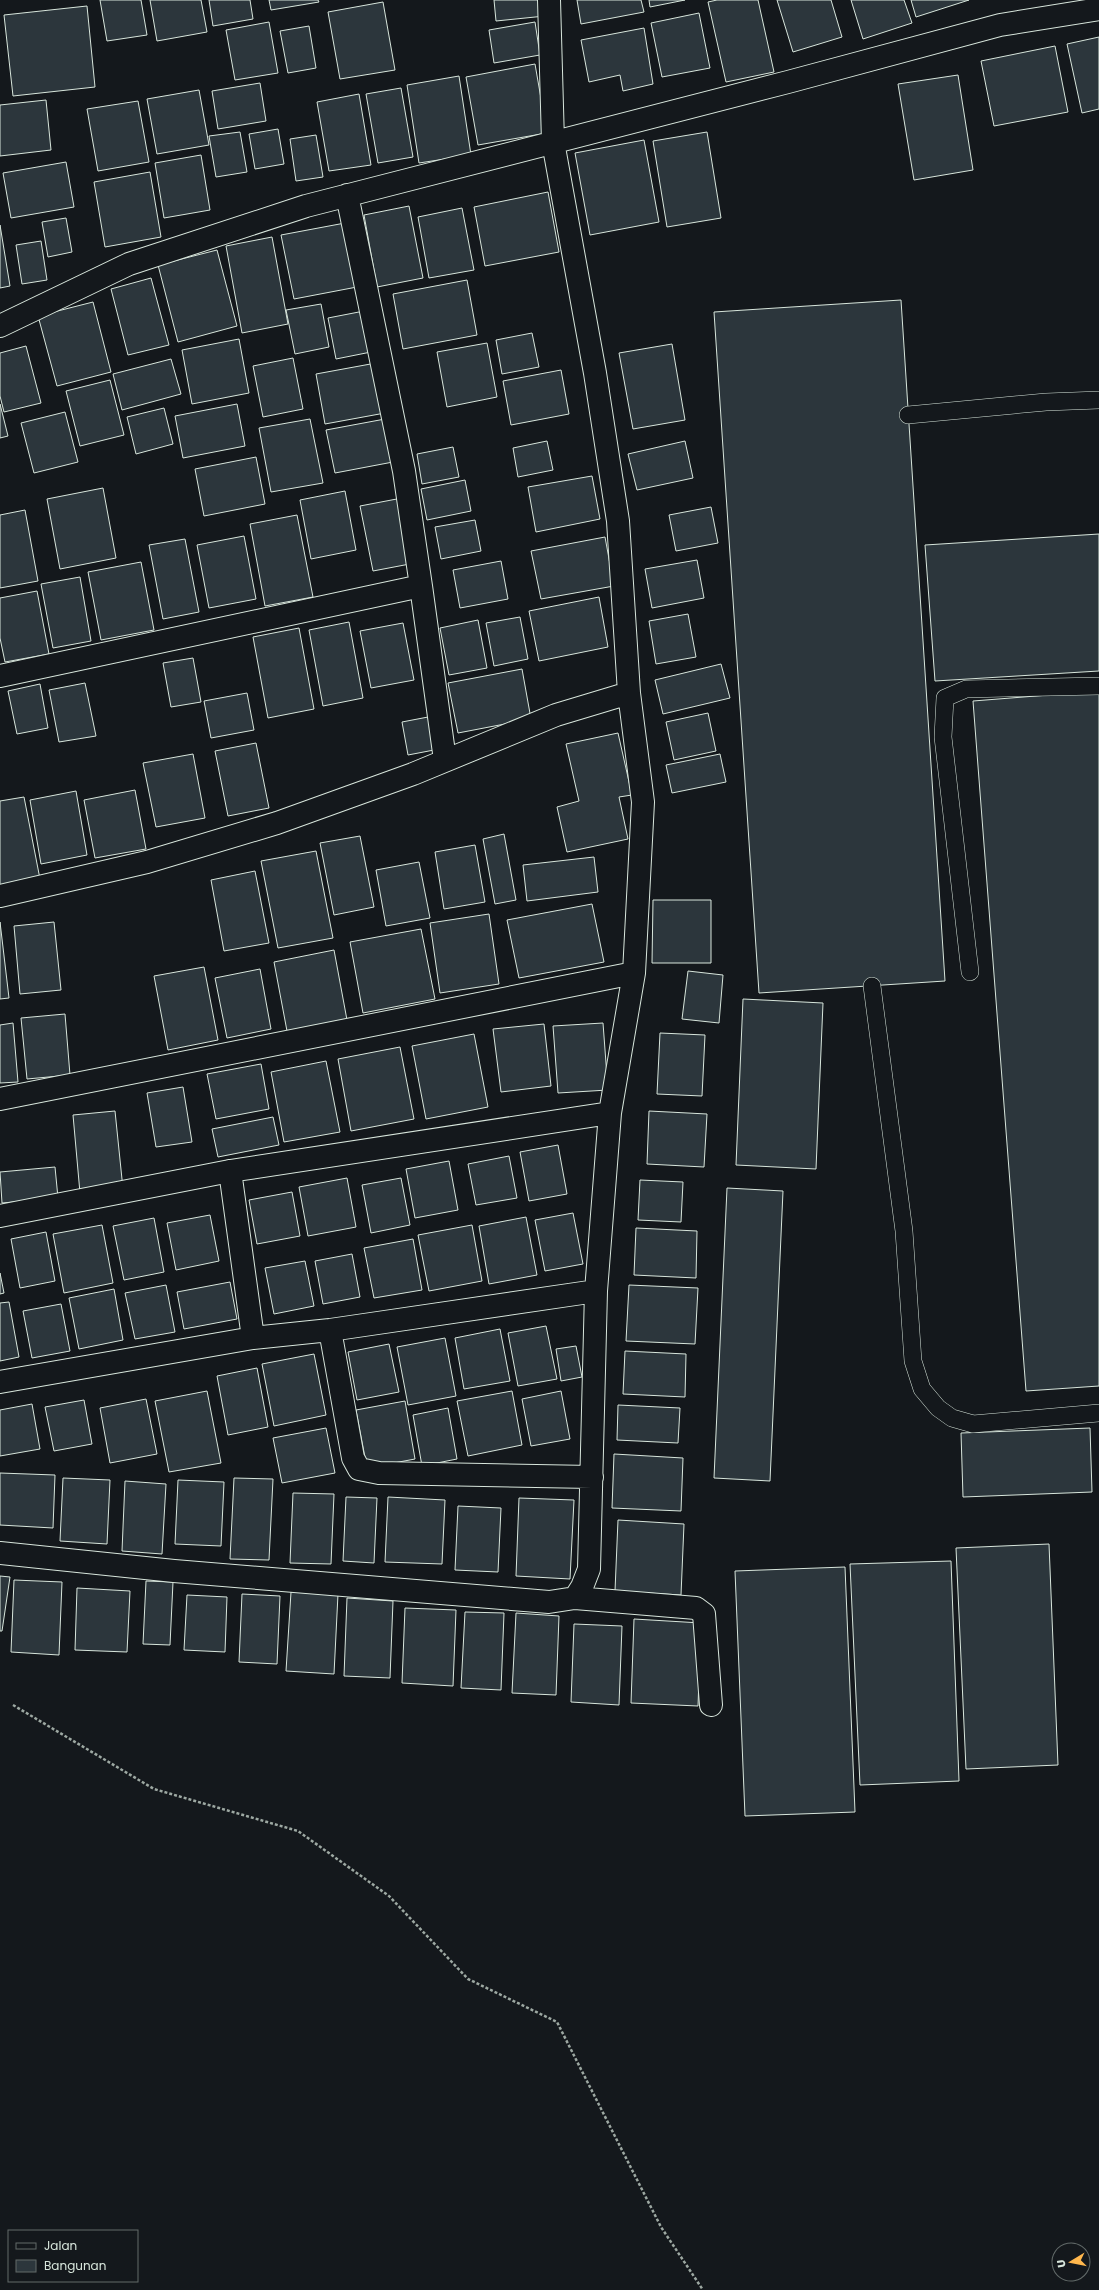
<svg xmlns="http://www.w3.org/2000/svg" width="1099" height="2290" font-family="Poppins,sans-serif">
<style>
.building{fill:#2c363c;stroke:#d8e6dc}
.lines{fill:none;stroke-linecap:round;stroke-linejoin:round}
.service-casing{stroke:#d8e6dc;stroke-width:18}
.minor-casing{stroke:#d8e6dc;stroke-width:24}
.path{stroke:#9da8a2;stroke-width:2.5;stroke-dasharray:3 2;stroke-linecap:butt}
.service{stroke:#14181c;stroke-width:17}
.minor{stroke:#14181c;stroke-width:22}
</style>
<rect width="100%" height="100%" fill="#14181c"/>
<path class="building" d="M100,0H141L147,35L107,41Z
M150,0H201L207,32L157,41Z
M209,0H250L253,19L213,26Z
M269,0H318L319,2L271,10Z
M494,0H543L545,16L496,21Z
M577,0H641L644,12L581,24Z
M649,0H685L650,7Z
M717,0H758L774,72L726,82L708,2Z
M777,0H831L842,37L793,52Z
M851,0H904L912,23L863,39Z
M911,0H969L916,17Z
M383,2L395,70L340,79L328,12Z
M87,6L95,87L13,96L4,15Z
M699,13L710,68L662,77L651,23Z
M269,22L278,73L235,80L226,30Z
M535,22L540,55L494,63L489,30Z
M309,26L316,68L288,73L280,31Z
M644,28L653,84L623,91L620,75L589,82L581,40Z
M1099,37V109L1082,113L1067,44Z
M1055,46L1068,112L994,126L981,61Z
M535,64L547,133L478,145L466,77Z
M958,75L973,170L914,180L898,84Z
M459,76L471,155L419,163L407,85Z
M260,83L266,121L218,129L212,91Z
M401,88L413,157L378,163L366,94Z
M199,90L209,145L157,154L147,99Z
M359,94L371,165L329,171L317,102Z
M46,100L51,150L0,156V105Z
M138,101L149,162L98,171L87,109Z
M278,129L284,164L255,169L249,134Z
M240,132L247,172L216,177L209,136Z
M707,132L721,218L667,227L653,141Z
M316,135L323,177L296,181L290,139Z
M644,140L659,222L590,235L575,153Z
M201,155L210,210L164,218L155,163Z
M66,162L74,207L11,218L3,173Z
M150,172L161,237L105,247L94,182Z
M548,192L559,252L485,266L474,207Z
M409,206L423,278L377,287L364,215Z
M462,208L474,270L429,278L418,217Z
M66,218L72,252L48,257L42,222Z
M345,223L357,287L294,299L281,235Z
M0,225L10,286L0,288Z
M272,237L288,324L242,333L226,246Z
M41,241L47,280L22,284L16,245Z
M217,250L237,326L178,342L158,265Z
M151,278L169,345L128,355L111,289Z
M467,280L477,335L403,349L393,294Z
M901,300L945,981L759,993L714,312Z
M93,302L111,372L57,386L38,316Z
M321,304L329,347L295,354L286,310Z
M364,311L371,352L336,359L328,318Z
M532,333L539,367L502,374L496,340Z
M239,339L249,393L192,404L182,350Z
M487,343L497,397L447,407L437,352Z
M672,344L685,420L633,429L619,353Z
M26,346L41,403L4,412L0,396V353Z
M293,358L303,409L263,417L253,366Z
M171,359L181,394L122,410L113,374Z
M376,363L385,413L325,424L316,374Z
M561,370L569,414L511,425L503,381Z
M110,380L124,435L80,446L66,391Z
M0,404L8,436L0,438Z
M237,404L245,446L183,458L175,416Z
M164,408L173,444L136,454L127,417Z
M65,412L78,462L34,473L21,423Z
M310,419L323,483L271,492L259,428Z
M385,419L393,462L335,473L326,430Z
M547,441L553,470L518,477L513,448Z
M685,441L693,478L637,490L628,454Z
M453,447L459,477L422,484L417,454Z
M256,457L265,504L204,516L195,469Z
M592,476L600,519L536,532L528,487Z
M465,480L471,511L427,520L421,489Z
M103,488L116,558L60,569L47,499Z
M345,491L356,550L311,559L300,500Z
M402,498L415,563L373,571L360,506Z
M711,507L718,543L676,551L669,515Z
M25,510L38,581L0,588V515Z
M297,515L313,597L265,606L250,524Z
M475,520L481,551L441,559L435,527Z
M1099,534V671L935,681L925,545Z
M244,536L256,599L209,608L197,545Z
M605,537L614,586L541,599L531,551Z
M185,539L199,612L163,619L149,545Z
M697,560L704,598L652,608L645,569Z
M501,561L508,599L460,608L453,570Z
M141,562L154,630L101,640L88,572Z
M80,577L91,641L53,648L41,584Z
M37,591L49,654L5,662L0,638V598Z
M599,597L608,647L539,661L529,611Z
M688,614L696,657L656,664L649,621Z
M520,617L528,659L494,666L486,623Z
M478,620L487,668L449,675L440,628Z
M349,622L363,698L323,706L309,630Z
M403,623L414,680L371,688L360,631Z
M299,628L314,709L268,718L253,637Z
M193,658L201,702L171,707L163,663Z
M721,664L730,698L663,714L655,680Z
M522,669L531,719L458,733L448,683Z
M85,683L96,736L59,742L49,690Z
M40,684L48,728L17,734L8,691Z
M1099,691V1386L1026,1391L973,701Z
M247,693L254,730L211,738L204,701Z
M708,713L716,751L674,760L666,722Z
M428,717L434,750L408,755L402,722Z
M618,733L632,795L619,797L628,839L567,852L557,807L579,801L566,744Z
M256,743L269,808L228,816L215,751Z
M193,754L205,818L156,827L143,763Z
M720,754L726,782L672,793L666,765Z
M135,790L146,849L95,858L84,800Z
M76,791L87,855L41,864L30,800Z
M24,797L40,879L0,886V801Z
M504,834L516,900L495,904L483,839Z
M360,836L374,907L334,915L320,843Z
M475,845L485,902L444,909L435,852Z
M316,851L333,938L278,948L261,861Z
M594,857L598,892L527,901L523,865Z
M419,862L430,918L386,926L376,870Z
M255,871L269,943L224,951L211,880Z
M653,900H711V963H652Z
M592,904L604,962L519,978L507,920Z
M489,914L499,984L440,993L430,923Z
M0,922L9,998L0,999Z
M54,922L61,990L20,994L14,926Z
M421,929L435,999L363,1013L350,942Z
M334,950L347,1020L287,1031L274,962Z
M204,967L218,1040L168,1050L154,976Z
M260,969L271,1029L227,1038L215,978Z
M688,971L723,975L719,1023L682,1019Z
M743,999L823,1003L816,1169L736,1165Z
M65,1014L70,1075L27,1079L21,1018Z
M13,1023L18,1082L0,1083V1025Z
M603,1023L608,1090L558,1093L553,1026Z
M544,1024L551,1086L501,1092L493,1029Z
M660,1033L705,1035L702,1096L657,1094Z
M474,1034L488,1107L426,1119L412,1046Z
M400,1047L414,1119L351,1131L338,1059Z
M326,1061L340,1132L284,1142L271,1072Z
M261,1064L269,1109L216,1119L207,1074Z
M183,1087L192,1142L156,1147L147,1093Z
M115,1111L123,1189L80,1193L73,1115Z
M649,1111L707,1114L704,1167L647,1164Z
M273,1117L279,1145L218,1157L212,1129Z
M558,1145L567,1194L529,1201L520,1152Z
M509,1156L517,1198L476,1205L468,1164Z
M449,1161L458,1210L415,1218L406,1169Z
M55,1167L58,1198L2,1203L0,1172Z
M347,1178L356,1227L308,1236L299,1187Z
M401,1178L410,1225L371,1233L362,1185Z
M640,1180L683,1182L681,1222L638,1220Z
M727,1188L783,1191L770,1481L714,1478Z
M292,1192L300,1236L257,1244L249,1200Z
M573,1213L583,1264L545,1271L535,1220Z
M210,1215L219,1261L176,1270L167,1223Z
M526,1217L537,1275L489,1284L479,1226Z
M154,1218L164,1272L124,1280L113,1226Z
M102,1225L113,1283L64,1293L53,1234Z
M472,1225L482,1281L429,1291L418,1235Z
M636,1228L697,1231L696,1278L634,1275Z
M46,1232L55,1281L20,1288L11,1239Z
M413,1239L422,1290L374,1298L364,1248Z
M352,1254L360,1297L323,1304L315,1261Z
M305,1261L314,1306L274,1314L265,1268Z
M0,1273L4,1293L0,1294Z
M230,1282L237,1319L184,1329L177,1292Z
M166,1285L175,1332L135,1339L125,1293Z
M629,1285L698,1288L695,1344L626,1341Z
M114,1289L123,1340L79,1349L69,1298Z
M9,1302L19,1357L0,1361V1303Z
M61,1304L70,1351L32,1358L23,1311Z
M546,1326L557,1379L518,1386L508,1333Z
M500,1329L510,1381L464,1389L455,1338Z
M445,1338L456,1396L408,1405L397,1347Z
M389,1344L399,1392L357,1400L348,1352Z
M576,1346L582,1377L561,1381L556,1349Z
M625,1351L686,1354L685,1397L623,1394Z
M314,1354L326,1415L274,1426L262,1364Z
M257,1368L268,1427L228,1435L217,1376Z
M207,1391L221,1463L169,1472L155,1401Z
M512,1391L522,1445L468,1456L457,1401Z
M561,1391L570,1439L531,1446L522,1399Z
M146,1399L157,1454L110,1463L100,1408Z
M84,1400L92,1444L54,1451L45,1407Z
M405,1401L415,1459L367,1468L356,1410Z
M32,1404L40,1449L0,1456V1410Z
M618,1405L680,1408L678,1443L617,1440Z
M448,1408L457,1459L422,1466L413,1415Z
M326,1428L335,1473L282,1483L273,1438Z
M1090,1428L1092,1492L963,1497L961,1433Z
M614,1454L683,1458L681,1511L612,1508Z
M0,1473L55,1475L53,1528L0,1525Z
M63,1478L110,1480L107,1544L60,1541Z
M234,1478L273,1479L269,1560L230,1559Z
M178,1480L224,1482L221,1546L175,1544Z
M125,1481L166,1484L162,1554L122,1551Z
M293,1493L334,1494L331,1564L290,1563Z
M346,1497L377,1498L374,1563L343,1561Z
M388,1497L445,1500L442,1564L385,1562Z
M519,1498L574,1500L570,1579L516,1576Z
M458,1506L501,1508L498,1572L455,1570Z
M618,1520L684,1524L681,1595L615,1591Z
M1049,1544L1058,1765L966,1769L956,1548Z
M951,1561L959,1781L860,1785L850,1564Z
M845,1567L855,1812L745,1816L735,1571Z
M0,1576L10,1577L2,1631H0Z
M14,1580L62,1582L59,1655L11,1652Z
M146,1581L173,1582L170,1645L143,1644Z
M77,1588L130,1591L127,1652L75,1650Z
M291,1592L338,1594L334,1674L286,1671Z
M242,1594L280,1596L277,1664L239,1662Z
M187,1595L227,1597L225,1652L184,1650Z
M347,1598L393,1601L390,1678L344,1676Z
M405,1608L456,1610L453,1686L402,1683Z
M465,1612L504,1613L501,1690L461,1688Z
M516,1613L559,1616L556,1695L512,1693Z
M634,1619L701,1623L698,1706L631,1703Z
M574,1624L622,1626L619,1705L571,1702Z"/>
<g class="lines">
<g class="service-casing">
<path id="service" d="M908,415L1046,402L1099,400
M970,972L943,737L945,698L966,689L1099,686
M872,986L904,1231L913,1361L922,1389L938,1408L952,1418L973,1424L1099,1413"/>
</g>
<g class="minor-casing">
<path id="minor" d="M347,195L404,471L421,586
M0,326L129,264L306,206L788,82L1000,25L1099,9
M0,676L421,586L445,760
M0,896L147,862L277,823L413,774L556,715L629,693
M0,1099L634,973
M230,1171L253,1338
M0,1216L230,1171L610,1113
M330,1330L353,1458L359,1469L379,1473L592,1477
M0,1382L253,1338L330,1330L596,1291
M0,1553L174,1571L549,1602L575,1598L582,1587L589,1569L596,1291L610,1113L634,973L643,802L629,693L618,521L595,373L553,142L549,0
M575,1598L696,1608L704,1614L711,1705"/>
</g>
<path class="path" d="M13,1705L154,1789L298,1831L389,1896L468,1979L557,2022L661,2227L703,2290"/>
<use href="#service" class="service"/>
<use href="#minor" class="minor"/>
</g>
<rect x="8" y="2230" width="130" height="52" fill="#14181c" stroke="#626a69"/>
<rect x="16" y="2243" width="20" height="6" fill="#14181c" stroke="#626a69"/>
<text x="44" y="2250" font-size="12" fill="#d8e6dc">Jalan</text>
<rect x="16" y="2260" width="20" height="12" fill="#2c363c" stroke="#626a69"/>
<text x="44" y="2270" font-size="12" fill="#d8e6dc">Bangunan</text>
<g transform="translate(1071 2262) rotate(260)"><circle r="19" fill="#14181c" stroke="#626a69"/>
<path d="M0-3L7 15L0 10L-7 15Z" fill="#ffb74d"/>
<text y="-6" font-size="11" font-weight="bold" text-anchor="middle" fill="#d8e6dc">U</text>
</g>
</svg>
